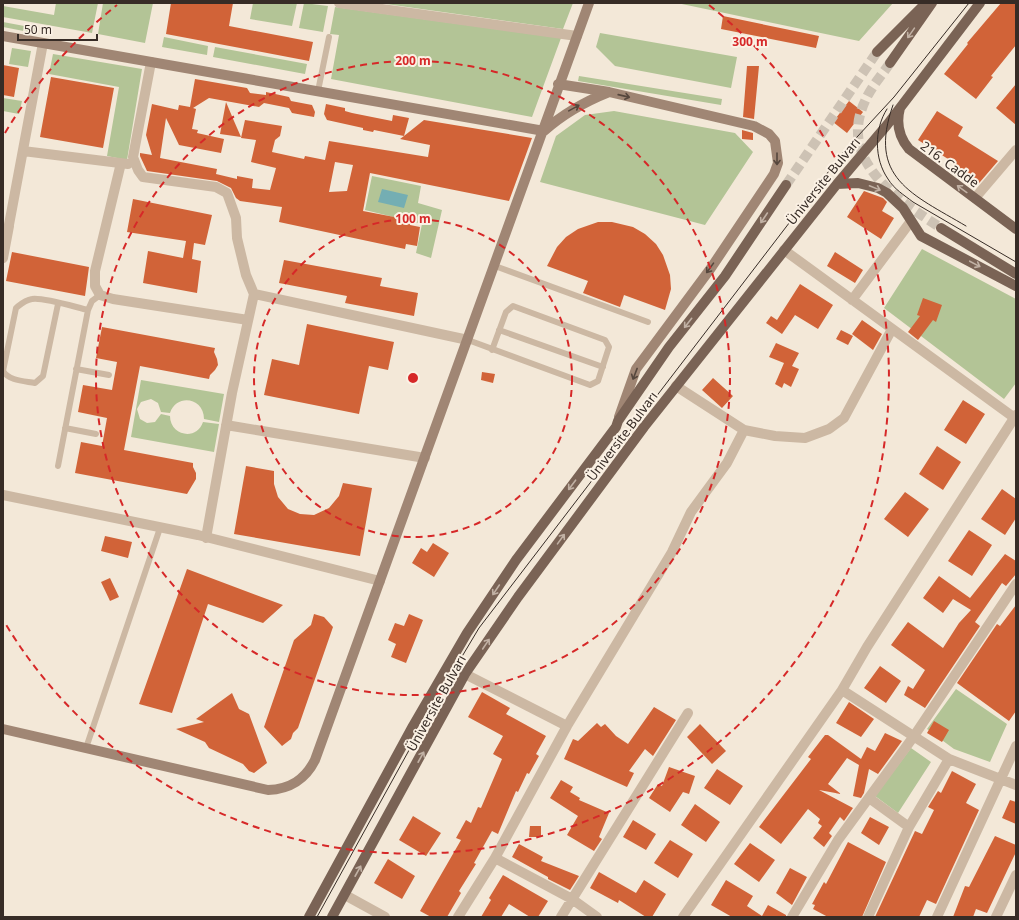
<svg xmlns="http://www.w3.org/2000/svg" width="1019" height="920" font-family="'Noto Sans',sans-serif">
<style>
.green{fill:#b3c496}
.water{fill:#74aeb3}
.building{fill:#d16338;fill-rule:evenodd}
.lines{fill:none;stroke-linecap:round;stroke-linejoin:round}
.primary-tunnel{stroke:#cdc2b4;stroke-width:10;stroke-dasharray:10 5;stroke-linecap:butt}
.lane{stroke:#ccb8a3;stroke-width:6}
.street{stroke:#ccb8a3;stroke-width:10}
.secondary{stroke:#a08674;stroke-width:10}
.primary{stroke:#7a6355;stroke-width:10}
.tram{stroke:#372c26;stroke-width:1}
.oneway{stroke:#c1b1a4}
.oneway2{stroke:#56473d}
.ring{fill:none;stroke:#d62828;stroke-width:2;stroke-dasharray:7 5}
.labels{text-anchor:middle;dominant-baseline:central;stroke-width:4;stroke-linejoin:round;paint-order:stroke}
.street-label{font-size:13px;fill:#372c26;stroke:#fbf1e4}
.centre{fill:#d62828;stroke:#fbf1e4;stroke-width:2}
.ring-label{font-size:12px;text-anchor:middle;font-weight:bold;fill:#d62828;stroke:#fbf1e4;stroke-width:4;stroke-linejoin:round;paint-order:stroke}
</style>
<rect width="100%" height="100%" fill="#f3e8d8"/>
<path class="green" d="M56,3H98L92,33L3,17V6L54,15Z
M103,3H153L145,43L98,34Z
M253,3H297L292,26L250,19Z
M304,3L328,6L323,32L299,28Z
M379,3H573L563,29Z
M677,3H893L859,41Z
M335,7L561,38L532,117L331,79L339,35L330,34Z
M3,22L35,28L34,33L3,27Z
M600,33L737,57L731,88L615,66L596,47Z
M164,37L208,46L207,55L162,47Z
M215,47L307,64L305,74L213,57Z
M12,48L31,51L28,67L9,64Z
M53,54L142,69L127,160L107,156L119,87L49,74Z
M579,76L722,99L721,105L578,81Z
M3,98L22,101L19,114L3,111Z
M614,111L735,133L753,152L705,225L540,182L556,136L585,115Z
M372,176L421,186L418,203L442,210L431,258L416,253L422,224L365,210Z
M922,249L1016,299V383L1004,399L884,308Z
M141,380L224,394L219,422L204,419C204,398 177,393 170,413L161,412L158,403L151,399L141,402L137,409L140,419L147,423L155,422L161,414L170,416C170,436 197,441 203,422L219,424L214,452L131,437Z
M956,689L1007,724L990,762L954,749L927,729Z
M911,748L931,762L898,813L875,796Z"/>
<path class="water" d="M382,189L408,195L404,208L378,202Z"/>
<path class="building" d="M171,3H233L229,26L313,42L309,61L166,34Z
M1001,3H1016V45L991,76L993,77L976,99L944,74L968,44L967,43Z
M723,16L819,36L816,48L721,29Z
M3,65L19,68L14,97L3,95Z
M747,66H759L754,119L743,117Z
M51,77L114,88L103,148L40,137Z
M195,79L247,88L250,93L266,95V92L289,97L291,101L312,105L315,112L314,117L292,113L289,108L264,103L259,107L209,98L193,108L196,109L192,129L198,130L197,133L224,139L221,153L179,145L166,118L160,158L217,169L216,174L237,179V176L253,179L252,188L270,190L276,168L251,162L256,140L241,138L245,120L282,126L280,136L275,140L272,152L304,159L305,156L325,160L329,141L428,157L430,145L400,139L404,136L374,130L373,132L363,130V128L327,120L324,114L326,104L345,108V111L352,113L392,121L393,115L409,118L404,136L424,120L532,138L509,201L370,173L363,211L410,220V225L420,227L417,246L406,244L405,249L279,222L282,207L240,201L236,198L231,188L217,181L147,171L140,156V153L152,155L146,135L152,104L178,110L179,105L190,107ZM335,162L353,165L347,191L329,192Z
M1016,84V125L996,108Z
M849,101L863,112L847,133L833,122Z
M226,102L234,121L241,137L220,134Z
M937,111L963,127L958,136L998,161L974,189L951,172L956,164L918,140Z
M742,130L753,133V140L742,139Z
M864,191L883,198L887,202L882,211L894,218L881,239L847,217Z
M133,199L212,215L205,245L194,243L192,259L201,261L197,293L143,283L148,251L183,258L186,241L127,232Z
M598,222H612L633,227L645,234L656,244L663,255L670,275L671,289L665,310L624,295L620,307L583,293L588,281L547,266L557,247L566,237L578,229Z
M12,252L89,267L85,296L6,281Z
M835,252L863,270L855,283L827,266Z
M284,260L382,278L380,286L418,293L414,316L345,303L347,296L279,283Z
M800,284L833,305L818,329L795,315L782,334L766,323L771,316L777,320Z
M923,298L942,305L936,322L933,320L918,340L908,332L920,316L917,315Z
M862,320L882,334L873,350L852,334Z
M307,324L394,342L388,370L369,366L359,414L264,395L272,359L299,365Z
M102,327L215,348L214,352L217,359L218,365L215,370L210,375L209,379L140,366L124,450L193,463V467L196,473V479L187,494L75,473L81,442L102,446L107,418L78,412L83,385L112,390L117,362L96,358Z
M841,330L853,336L848,345L836,339Z
M776,343L799,353L792,366L799,369L791,387L784,383L782,388L775,384L784,363L769,357Z
M482,372L495,374L493,383L481,380Z
M713,378L733,396L722,408L702,390Z
M963,400L985,414L966,444L944,430Z
M937,446L961,462L943,490L919,474Z
M246,466L274,471V484L278,497L288,509L300,514L314,515L329,508L339,496L343,483L372,488L360,556L234,534Z
M1002,489L1016,499V518L1005,535L981,519Z
M905,492L929,509L908,537L884,519Z
M969,530L992,545L972,576L948,561Z
M105,536L132,542L128,558L101,551Z
M433,543L449,553L434,577L412,563L421,548L427,552Z
M1005,554L1016,561V574L1006,586L1002,583L975,622L980,626L925,708L904,695L908,686L913,689L925,670L891,645L908,622L943,648L959,623L971,610L953,599L943,613L923,598L939,576L970,598Z
M187,569L283,605L263,623L208,604L172,713L139,704Z
M110,578L119,597L110,601L101,582Z
M1016,605V711L1009,721L957,683L997,624L1000,626Z
M314,614L324,617L333,627L298,728L293,733L291,739L282,746L264,727L294,640L311,625Z
M409,614L423,620L406,663L391,657L396,644L388,640L395,623L404,626Z
M880,666L901,681L886,703L864,688Z
M482,692L510,708L506,714L546,736L536,754L539,756L529,774L527,773L518,792L516,791L498,834L492,831L474,863L476,864L459,891L461,893L447,917H431L420,911L461,840L456,838L466,820L471,823L478,807L481,808L502,759L493,754L503,736L468,717Z
M232,693L239,709L249,714L267,763L254,773L249,771L243,764L209,748L205,742L176,729L204,722L196,719Z
M849,702L874,719L861,737L836,723Z
M654,707L676,720L653,756L645,749L629,771L634,773L627,787L564,759L573,739L578,741L597,723L601,727L605,724L616,736L628,744Z
M934,721L949,730L942,742L927,733Z
M700,724L726,751L712,764L687,737Z
M885,733L902,741L878,774L869,769L864,793L861,798L853,796L859,765L847,758L828,784L841,794L819,790L853,808L844,821L840,817L829,833L832,836L824,847L813,838L822,826L818,823L820,819L808,809L781,844L759,827L811,759L808,757L825,735H828L861,759L867,747L875,751Z
M669,767L695,776L689,794L683,792L670,812L649,798L658,784L662,786Z
M717,769L743,786L730,805L704,788Z
M952,771L976,784L966,803L979,810L936,904L927,900L919,917H875L915,831L922,834L934,810L928,807L938,791L941,793Z
M561,780L573,787L570,792L580,798L579,800L609,813L599,837L602,839L594,851L567,835L578,816L550,798Z
M1010,800L1016,802V824L1002,818Z
M695,804L720,822L706,842L681,825Z
M413,816L441,833L426,856L399,840Z
M870,817L889,827L879,845L861,833Z
M633,820L656,834L646,850L623,837Z
M530,826H541V837H529Z
M995,836L1016,845V852L987,913L976,909L973,917H953L965,886L969,887Z
M670,840L693,854L678,878L654,863Z
M848,842L886,862L862,917H828L813,909L815,905L812,904L824,882L826,884Z
M750,843L775,860L759,882L734,864Z
M519,844L543,857L541,861L579,876L570,890L548,879V877L512,857Z
M388,859L415,876L402,899L374,883Z
M790,868L807,877L792,905L776,893Z
M599,872L636,893L644,880L666,894L652,917H646L619,900L618,903L590,888Z
M503,875L548,901L538,917H530L509,904L501,917H481L491,900L489,898Z
M726,880L753,896L747,906L762,916L768,905L786,915V917H732L711,905Z"/>
<g class="lines">
<path class="primary-tunnel" d="M890,63C882,75 871,87 865,101C837,161 898,200 941,228
M786,185L877,52"/>
<path class="lane" d="M318,91L329,37
M495,266L648,322
M58,304L43,376L35,383C25,381 9,381 3,371L16,308C21,304 25,300 32,299C43,297 75,307 88,310
M499,330L603,367
M468,340L590,385L598,381L609,347L605,340L513,306L506,312L492,350
M76,369L109,375
M65,428L96,434
M58,466L88,310L92,301L100,295
M86,748L160,528"/>
<path class="street" d="M339,3L577,36
M151,62L133,157L138,170L143,177L216,187L227,193L236,218L237,238L246,275L254,294
M23,151L128,164
M121,163L95,271V286L100,295L113,299L248,320
M975,198L1016,150
M3,233L8,230L43,43
M784,250L1016,419
M3,258L9,226
M852,300L911,221
M676,386L744,430L775,436L805,438L829,429L844,418L892,329
M226,425L425,458
M3,495L198,535L380,581
M206,538L232,393L254,294L468,340
M842,690L949,759L1016,785
M567,726L672,552L691,512L727,463L744,430
M869,798L909,827
M495,858L572,899L597,917
M345,895L385,917
M458,917L495,858L567,726L465,674
M561,917L688,713
M683,917L842,690L867,647L1016,415
M792,917L838,840L914,736L1016,584
M868,917L909,827L949,759
M937,917L1016,746
M996,917L1016,875"/>
<path class="secondary" d="M3,36L544,131C564,113 584,102 609,92
M558,84L609,92L754,126L769,134L775,141L778,163L774,174L711,268L636,369L619,417
M3,729L268,790C290,789 305,780 315,760L589,3"/>
<path class="primary" d="M877,52L926,3
M890,63L932,3
M900,108C896,123 899,137 909,149L1016,229
M837,184L858,183L878,188L887,193L903,208L921,236L1016,286
M941,228L1016,274
M309,917L413,726L467,633L516,560L616,427L618,421L669,347L725,276L786,185
M332,917L465,674L518,597L644,427L837,184L887,125L980,3"/>
<path class="tram" d="M893,105C867,178 912,194 966,226
M887,109C874,129 874,159 888,179C894,189 904,195 913,202L1016,262
M317,917L445,685L479,628L845,150L894,97L969,3"/>
</g>
<defs><path id="oneway-shaft" d="M-6 0H5M1.5-3L5.5 0L1.5 3" fill="none" stroke-width="1.6" stroke-linecap="round" stroke-linejoin="round"/></defs>
<g class="oneway">
<use href="#oneway-shaft" transform="translate(911 33) rotate(125)"/>
<use href="#oneway-shaft" transform="translate(875 188) rotate(22)"/>
<use href="#oneway-shaft" transform="translate(962 189) rotate(-144)"/>
<use href="#oneway-shaft" transform="translate(764 218) rotate(124)"/>
<use href="#oneway-shaft" transform="translate(975 264) rotate(28)"/>
<use href="#oneway-shaft" transform="translate(688 323) rotate(128)"/>
<use href="#oneway-shaft" transform="translate(572 485) rotate(127)"/>
<use href="#oneway-shaft" transform="translate(561 539) rotate(-54)"/>
<use href="#oneway-shaft" transform="translate(496 590) rotate(124)"/>
<use href="#oneway-shaft" transform="translate(486 644) rotate(-56)"/>
<use href="#oneway-shaft" transform="translate(421 757) rotate(-61)"/>
<use href="#oneway-shaft" transform="translate(358 871) rotate(-61)"/>
</g>
<g class="oneway2">
<use href="#oneway-shaft" transform="translate(624 96) rotate(13)"/>
<use href="#oneway-shaft" transform="translate(574 108) rotate(-29)"/>
<use href="#oneway-shaft" transform="translate(777 159) rotate(90)"/>
<use href="#oneway-shaft" transform="translate(710 268) rotate(126)"/>
<use href="#oneway-shaft" transform="translate(635 374) rotate(111)"/>
</g>
<g class="ring">
<circle cx="413" cy="378" r="159"/>
<circle cx="413" cy="378" r="317"/>
<path d="M5 133A476 476 0 0 1 117 5M709 5A476 476 0 1 1 5 623"/>
</g>
<g class="labels">
<g class="street-label">
<text transform="translate(950 164) rotate(36)">216. Cadde</text>
<text transform="translate(823 181) rotate(-51)">Üniversite Bulvarı</text>
<text transform="translate(622 436) rotate(-53)">Üniversite Bulvarı</text>
<text transform="translate(436 703) rotate(-61)">Üniversite Bulvarı</text>
</g>
</g>
<circle cx="413" cy="378" r="6" class="centre"/>
<g class="ring-label">
<text x="750" y="46">300 m</text>
<text x="413" y="65">200 m</text>
<text x="413" y="223">100 m</text>
</g>
<rect width="1019" height="920" fill="none" stroke="#372c26" stroke-width="8"/>
<path d="M18 34v6h79v-6" fill="none" stroke="#372c26" stroke-width="2"/>
<text x="24" y="34" font-size="12" fill="#372c26" stroke="#fbf1e4" stroke-width="3" paint-order="stroke">50 m</text>
</svg>
